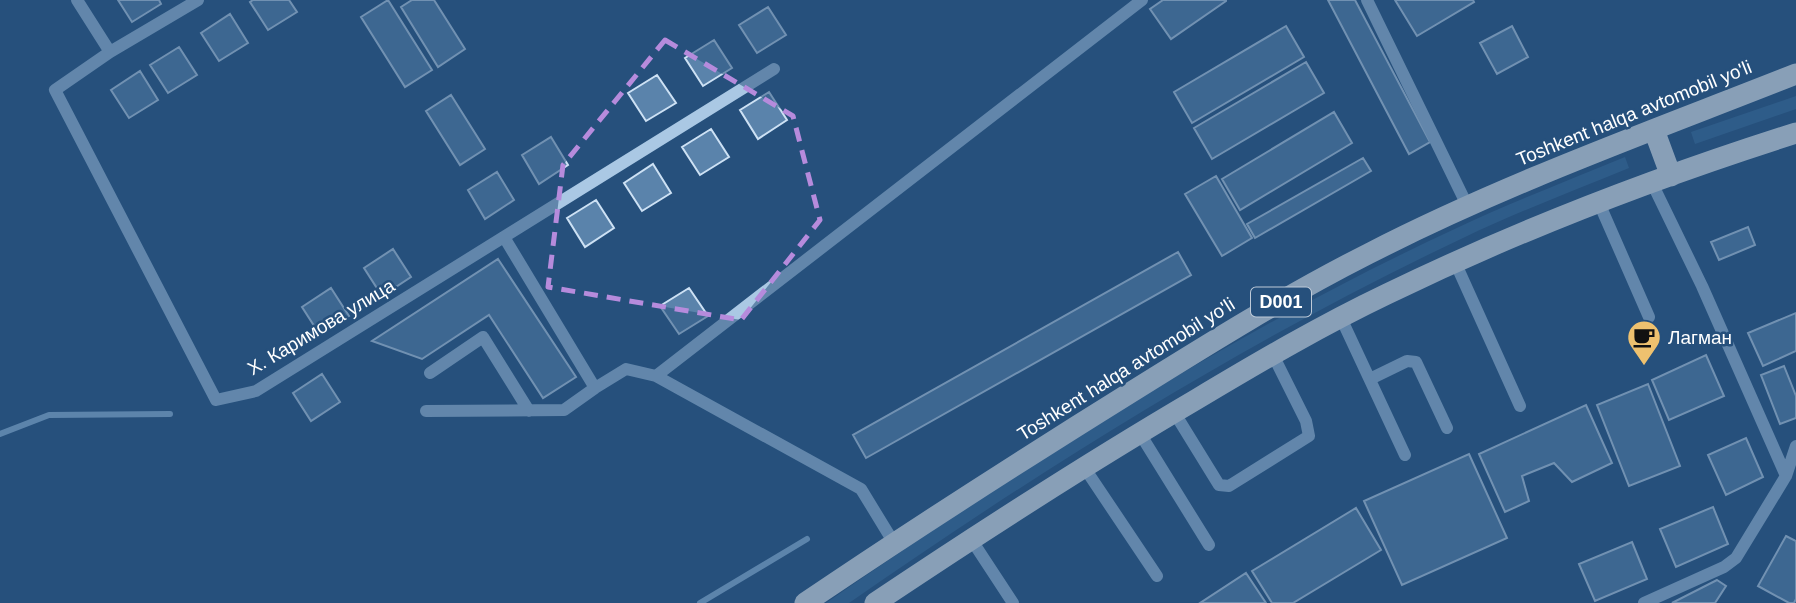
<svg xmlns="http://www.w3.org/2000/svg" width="1796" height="603" font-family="Arial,sans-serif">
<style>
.green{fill:#396b99}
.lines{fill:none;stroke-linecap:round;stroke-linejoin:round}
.stream{stroke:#9ec3e5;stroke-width:6}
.building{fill:#5a83ab;stroke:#cde1f4;stroke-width:2}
.minor{stroke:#aac8e4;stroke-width:12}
.highway{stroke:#fff;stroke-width:21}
.marked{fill:none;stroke:#b68bdc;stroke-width:5;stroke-dasharray:14 9;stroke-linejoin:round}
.labels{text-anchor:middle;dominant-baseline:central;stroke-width:5;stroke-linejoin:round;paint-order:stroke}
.shield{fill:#26507c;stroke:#becad8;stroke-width:2}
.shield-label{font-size:18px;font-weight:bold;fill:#fff}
.street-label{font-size:19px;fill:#fff;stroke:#26507c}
.poi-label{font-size:19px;fill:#fff;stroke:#26507c;text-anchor:start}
</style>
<rect width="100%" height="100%" fill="#26507c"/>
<path class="green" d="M1796,96V109L1695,144L1691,132Z
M1625,157L1629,168C1573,191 1517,212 1463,238C1249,339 1043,468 849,603H826C1027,464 1236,330 1459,227C1514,201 1570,180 1625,157Z"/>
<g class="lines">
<path class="stream" d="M0,434L49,415L170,414
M700,603L807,539"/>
</g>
<path class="building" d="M118,0H159L161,4L132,22Z
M253,0H289L297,12L268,30L250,2Z
M388,0L432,70L405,87L361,17Z
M412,0H434L465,49L438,67L401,7Z
M1163,0H1226V1L1171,39L1150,9Z
M1328,0H1355L1430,142L1409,154Z
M1395,0H1473L1474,2L1417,36Z
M768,7L786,35L757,53L739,25Z
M230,14L248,43L219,61L201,33Z
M1286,26L1304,57L1192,123L1174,92Z
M1512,26L1528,57L1497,74L1480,43Z
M714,40L732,68L703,86L685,58Z
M179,47L197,75L168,93L150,65Z
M1306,62L1324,93L1212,159L1194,128Z
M140,71L158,100L129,118L111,90Z
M657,75L676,103L646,121L628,93Z
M769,92L787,120L758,139L740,110Z
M451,95L485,149L460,165L426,111Z
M1334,112L1352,143L1240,210L1222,179Z
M711,129L729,157L700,175L682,147Z
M551,137L568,165L539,184L522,155Z
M1363,158L1371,171L1255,238L1247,224Z
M653,164L671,193L642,211L624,183Z
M497,172L514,200L485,219L468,190Z
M1216,176L1252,238L1222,256L1185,194Z
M596,200L614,228L585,247L567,218Z
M1748,227L1755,245L1719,260L1711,242Z
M393,249L411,277L382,296L364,268Z
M1178,252L1191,275L866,458L853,435Z
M498,259L576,377L543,398L489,315L422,359L372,341Z
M331,288L349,316L320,335L302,307Z
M689,288L708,316L679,334L660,306Z
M1796,313V351L1763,366L1748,333Z
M1706,355L1724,396L1669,420L1652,380Z
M1784,366L1796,396V418L1780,424L1761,375Z
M322,374L340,402L311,421L293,393Z
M1648,384L1680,466L1629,486L1597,405Z
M1586,405L1612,463L1572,482L1554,463L1522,476L1529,501L1505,512L1479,454Z
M1746,438L1763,477L1726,495L1708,455Z
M1469,454L1507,538L1402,585L1364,501Z
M1713,507L1728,544L1676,567L1660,529Z
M1356,508L1381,550L1293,603H1272L1252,571Z
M1786,536L1796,541V599L1794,603H1789L1758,586Z
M1632,542L1647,579L1595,601L1579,564Z
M1246,573L1266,603H1200Z
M1717,580L1726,586L1715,603H1672Z"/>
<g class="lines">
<path class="minor" d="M77,0L110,52
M198,0L110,52L55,90L216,400L256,391L774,69
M1367,0L1467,205
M1652,183L1702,286L1786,476
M1599,203L1649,317
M504,237L595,388L626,369L656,376L861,489L894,543
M1455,262L1520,406
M1341,318L1405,455
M430,373L483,337L529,411
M656,376L1142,0
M1370,379L1407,361L1416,362L1447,428
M426,411L564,410L595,388
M1174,412L1219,485L1229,486L1309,436L1306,421L1273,355
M1139,432L1209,545
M1084,467L1157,576
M971,539L1013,603
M1644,603L1724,567L1736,558L1786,476L1796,446"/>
<path class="highway" d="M1654,130L1671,176
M805,603C913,530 1022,460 1133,391C1210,343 1287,295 1368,254C1506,183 1652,131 1796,74
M875,603C981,532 1088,463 1197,399C1259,362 1322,325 1387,294C1519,230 1657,177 1796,133"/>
</g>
<path d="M0 0H1796V603H0ZM665,40L793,116L820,220L741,320L548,287L563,165Z" fill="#26507c" fill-opacity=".55" fill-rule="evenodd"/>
<path class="marked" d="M665,40L793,116L820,220L741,320L548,287L563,165Z"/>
<defs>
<g id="cafe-pin" transform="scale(1.75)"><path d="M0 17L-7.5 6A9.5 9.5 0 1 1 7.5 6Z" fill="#eec16f" stroke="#26507c"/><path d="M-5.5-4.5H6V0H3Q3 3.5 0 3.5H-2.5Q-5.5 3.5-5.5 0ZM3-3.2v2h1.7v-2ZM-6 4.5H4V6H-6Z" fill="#111"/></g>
</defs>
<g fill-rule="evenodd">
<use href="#cafe-pin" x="1644" y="337"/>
</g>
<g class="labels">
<rect class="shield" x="1251" y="287.5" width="60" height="29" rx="5"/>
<g class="shield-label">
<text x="1281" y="302">D001</text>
</g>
<g class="street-label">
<text transform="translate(1634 113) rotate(-22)">Toshkent halqa avtomobil yo'li</text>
<text transform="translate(321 327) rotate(-31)">Х. Каримова улица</text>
<text transform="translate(1126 369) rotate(-32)">Toshkent halqa avtomobil yo'li</text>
</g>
<g class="poi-label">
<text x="1668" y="337">Лагман</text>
</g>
</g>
</svg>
